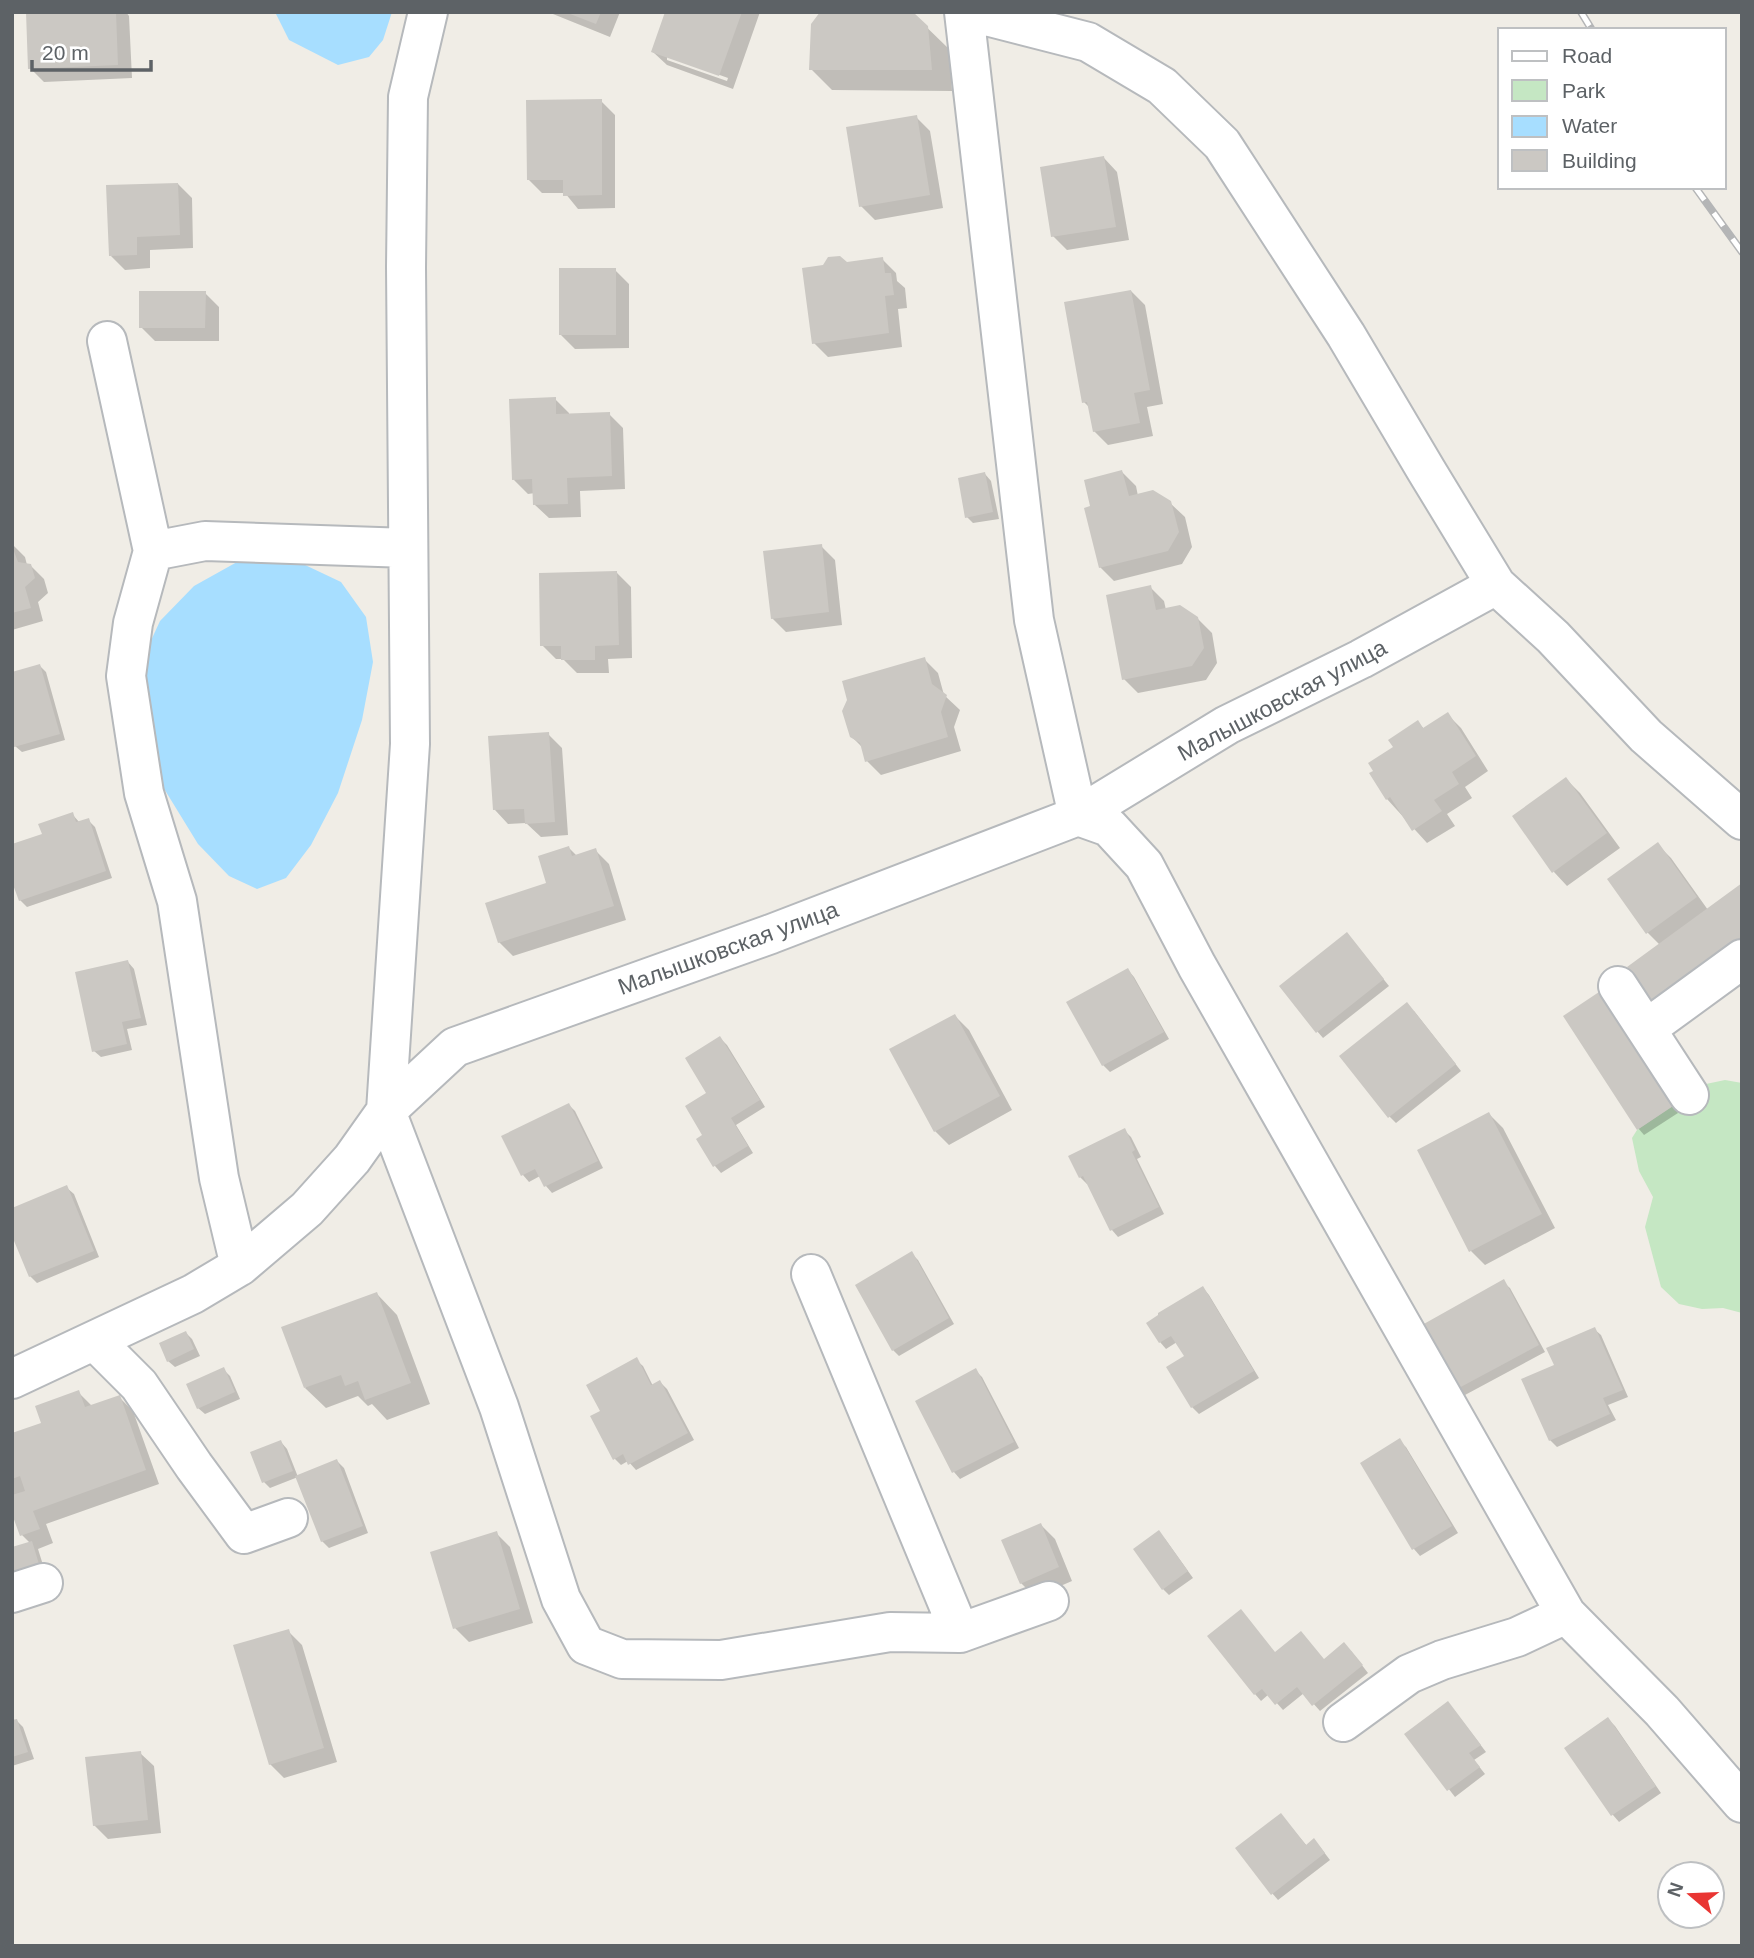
<svg xmlns="http://www.w3.org/2000/svg" width="1754" height="1958" font-family="Arial,sans-serif">
<style>
.green{fill:#c5e7c3}
.water{fill:#a7deff}
.shadow{fill:#0003;fill-rule:evenodd}
.building{fill:#cbc8c3}
.lines{fill:none;stroke-linecap:round;stroke-linejoin:round}
.minor-casing{stroke:#b6b9bc;stroke-width:42}
.minor{stroke:#fff;stroke-width:38}
.rail-casing{stroke:#b4b5b6;stroke-width:8}
.rail{stroke:#fff;stroke-width:5;stroke-dasharray:16;stroke-linecap:butt}
.labels{text-anchor:middle;dominant-baseline:central;stroke-width:5;stroke-linejoin:round;paint-order:stroke}
.street-label{font-size:23px;fill:#5d6266;stroke:#fff}
</style>
<rect width="100%" height="100%" fill="#f0ede6"/>
<path class="green" d="M1725,1080L1742,1083V1313L1723,1308L1702,1309L1679,1304L1661,1287L1645,1227L1653,1197L1639,1171L1632,1138L1637,1130L1673,1106L1686,1104L1706,1084Z"/>
<path class="water" d="M275,12H392L383,40L369,57L338,65L289,40Z
M264,561L303,564L341,582L366,617L373,662L362,720L338,793L311,845L286,878L257,889L229,876L198,844L163,787L150,756L142,660L160,621L194,586L237,562Z"/>
<path class="shadow" d="M28,12H126L129,16L132,78L44,82L30,68Z
M548,12H620L610,37Z
M667,12H760L733,89L667,65L653,52ZM667,56L728,78L727,81L667,60Z
M822,12H908L913,14L949,49L952,91L832,90L811,69Z
M601,101L615,115V208L578,209L565,193H542L528,179Z
M916,117L930,131L943,208L875,220L861,206Z
M1104,158L1117,172L1129,240L1067,250L1053,236Z
M178,184L192,198L193,248L150,250V268L125,270L111,256Z
M882,259L896,273L897,281L905,288L907,308L898,309L902,347L828,357L814,343Z
M615,270L629,284V348L575,349L561,335Z
M1131,291L1145,305L1163,404L1147,407L1153,436L1108,445L1094,431L1090,408L1084,402Z
M205,293L219,307V341H155L141,327Z
M555,399L569,413V415L609,414L623,428L625,489L580,491L581,517L549,518L535,505V493L528,494L514,480Z
M1122,472L1136,486L1138,496L1170,503L1185,517L1192,547L1182,564L1114,581L1100,567L1093,507Z
M985,474L991,481L999,519L973,523L967,517Z
M12,544L25,557L27,565H30L44,579L48,593L38,602L43,621L12,630Z
M821,546L835,560L842,625L786,632L772,618Z
M617,573L631,587L632,658L608,659L609,673H577L563,659H556L542,645Z
M1150,587L1164,601L1166,610L1197,618L1212,633L1217,663L1206,680L1138,693L1124,679Z
M924,659L938,673L944,695L960,710L954,727L961,751L881,775L867,761L863,748L852,737Z
M40,666L46,672L65,740L22,752L15,746L12,736V674Z
M1447,714L1461,728L1488,771L1465,787L1472,798L1447,814L1455,826L1427,843L1387,799L1396,748L1418,722L1424,729Z
M548,734L562,748L568,835L541,837L526,823L508,824L495,810Z
M1566,779L1580,793L1620,848L1567,886L1554,872Z
M72,814L80,823L88,820L95,827L112,878L27,907L20,900L44,835Z
M1657,844L1671,858L1708,910L1742,885V947L1660,945L1648,933L1609,879Z
M569,848L577,856L595,850L609,864L626,920L513,956L499,942L549,884Z
M1353,941L1389,986L1323,1038L1317,1031Z
M128,962L134,969L147,1025L127,1029L132,1050L101,1057L94,1051Z
M1128,970L1134,977L1169,1039L1110,1072L1103,1065Z
M1605,1001L1678,1113L1644,1135L1638,1128Z
M1414,1011L1461,1071L1396,1123L1389,1116Z
M955,1016L969,1030L1012,1110L949,1145L935,1131Z
M720,1038L727,1045L765,1107L736,1125L753,1153L721,1173L715,1166L698,1139L704,1135L708,1093Z
M569,1105L575,1111L603,1168L552,1193L546,1186L540,1176L529,1182L523,1175L504,1137Z
M1489,1114L1503,1128L1555,1228L1485,1265L1471,1251Z
M1124,1130L1131,1137L1141,1157L1137,1159L1164,1214L1118,1237L1112,1230L1088,1183L1087,1184L1080,1177Z
M67,1188L74,1194L99,1257L37,1283L30,1276Z
M912,1254L918,1260L954,1324L899,1356L893,1350Z
M1503,1282L1510,1288L1545,1352L1465,1395L1459,1388Z
M1203,1288L1209,1295L1259,1378L1199,1414L1192,1407L1168,1367L1186,1357L1177,1342L1166,1349L1160,1342Z
M377,1294L397,1315L430,1404L387,1420L372,1404L368,1406L358,1396L326,1408L305,1388Z
M1594,1329L1601,1335L1628,1397L1608,1405L1616,1420L1557,1447L1550,1440L1556,1365Z
M186,1333L192,1339L200,1356L175,1367L168,1361Z
M636,1360L643,1366L653,1386L660,1382L667,1389L694,1440L636,1470L628,1461L621,1465L615,1459L602,1412Z
M223,1369L230,1376L240,1399L205,1414L198,1408Z
M976,1371L982,1377L1019,1448L960,1479L954,1472L917,1401Z
M78,1392L93,1407L119,1397L133,1411L159,1484L46,1524L53,1543L38,1549L48,1581L13,1591L30,1543L22,1535L12,1509V1450Z
M1399,1441L1406,1447L1458,1533L1420,1556L1414,1549L1362,1463Z
M281,1442L287,1449L298,1477L337,1461L344,1468L368,1533L329,1548L322,1541L298,1477L270,1488L264,1482Z
M1041,1525L1055,1539L1072,1581L1035,1597L1021,1583Z
M496,1533L510,1547L533,1623L469,1642L455,1628Z
M1165,1539L1193,1578L1169,1595L1163,1589Z
M288,1631L302,1645L337,1762L284,1778L270,1764Z
M1351,1651L1368,1673L1320,1711L1304,1693L1283,1710L1269,1694L1261,1701L1255,1694L1276,1653L1324,1660Z
M1454,1710L1486,1752L1474,1760L1485,1774L1455,1797L1407,1735Z
M1608,1719L1615,1726L1661,1793L1619,1822L1613,1815L1567,1748Z
M17,1721L23,1727L34,1759L12,1766V1722Z
M140,1753L154,1766L161,1833L108,1839L94,1825Z
M1281,1815L1307,1846L1320,1847L1330,1860L1278,1900L1272,1893Z"/>
<path class="building" d="M26,12H116L118,65L28,69Z
M565,12H601L596,24Z
M665,12H742L719,76L651,52Z
M820,12L914,13L928,26L932,70H809L811,24Z
M602,99V195L563,196V180H527L526,100Z
M917,115L930,195L859,207L846,127Z
M1104,156L1116,227L1051,237L1040,167Z
M178,183L180,235L137,237V255L109,256L106,185Z
M840,256L847,262L883,257L885,273H891L894,295L885,296L889,333L812,344L802,268L823,265L828,257Z
M559,268H616V335H559Z
M1131,290L1150,390L1134,393L1140,423L1093,432L1087,402L1082,403L1064,302Z
M139,291H206L205,328H139Z
M556,397V414L610,412L612,476L567,478L568,504L533,505L532,479L512,480L509,399Z
M1122,470L1129,496L1153,490L1171,501L1179,532L1168,551L1099,568L1084,508L1090,506L1084,480Z
M985,472L993,512L965,518L958,478Z
M822,544L829,612L771,619L763,551Z
M12,546L18,562L31,564L35,578L25,587L31,608L12,613Z
M617,571L619,645L595,646V660H561V646H540L539,573Z
M1151,585L1156,610L1180,605L1198,617L1204,648L1192,666L1122,680L1106,595Z
M925,657L932,684L947,695L941,712L948,737L865,762L860,743L850,737L842,711L847,700L842,681Z
M40,664L60,734L14,747L12,672Z
M1448,712L1476,756L1452,772L1459,784L1434,800L1442,811L1412,831L1390,797L1386,800L1369,773L1373,771L1368,763L1393,747L1388,740L1418,720L1423,728Z
M549,732L555,822L525,824L524,809L493,810L488,736Z
M1566,777L1607,833L1552,873L1512,816Z
M73,812L76,822L89,818L106,871L19,901L12,882V844L42,834L38,824Z
M1658,842L1697,897L1646,934L1607,879Z
M569,846L572,856L596,848L614,906L498,943L485,903L546,883L538,856Z
M1742,883V936L1652,1002L1627,967Z
M1347,932L1384,979L1316,1033L1279,986Z
M128,960L141,1018L122,1022L127,1044L92,1052L75,972Z
M1128,968L1164,1032L1102,1066L1066,1002Z
M1599,992L1673,1106L1637,1130L1563,1016Z
M1407,1002L1456,1064L1388,1118L1339,1056Z
M955,1014L1000,1096L934,1132L889,1049Z
M720,1036L760,1100L731,1118L748,1146L713,1167L696,1139L702,1135L685,1106L706,1093L685,1058Z
M569,1103L598,1161L544,1187L535,1169L521,1176L501,1136Z
M1489,1112L1542,1214L1469,1252L1417,1150Z
M1125,1128L1135,1150L1132,1152L1159,1207L1110,1231L1083,1176L1079,1178L1068,1156Z
M67,1185L94,1251L29,1277L12,1236V1208Z
M912,1251L949,1318L892,1351L855,1285Z
M1504,1279L1539,1345L1457,1389L1422,1325Z
M1203,1286L1254,1371L1191,1408L1166,1367L1184,1356L1171,1336L1159,1343L1146,1323L1158,1315V1313Z
M377,1292L411,1383L365,1400L358,1381L345,1386L341,1375L304,1388L281,1327Z
M1595,1327L1623,1390L1603,1398L1610,1414L1549,1441L1521,1379L1554,1365L1546,1348Z
M186,1331L194,1349L167,1362L159,1343Z
M637,1357L651,1385L660,1380L688,1433L628,1465L623,1454L613,1460L590,1416L600,1411L586,1385Z
M224,1367L235,1392L197,1409L186,1384Z
M976,1368L1014,1442L952,1473L915,1401Z
M79,1390L85,1407L120,1395L146,1470L33,1511L40,1529L20,1536L12,1514V1495L25,1491L20,1476L12,1479V1433L41,1423L35,1406Z
M1400,1438L1452,1526L1412,1550L1360,1463Z
M281,1440L293,1471L262,1483L250,1452Z
M337,1459L363,1526L321,1542L295,1476Z
M1041,1523L1059,1567L1020,1584L1001,1540Z
M1159,1530L1188,1571L1162,1590L1133,1549Z
M497,1531L520,1609L453,1629L430,1552Z
M32,1541L42,1574L12,1584V1547Z
M1241,1609L1275,1652L1301,1631L1324,1659L1344,1642L1363,1665L1312,1706L1297,1687L1275,1705L1262,1689L1254,1695L1207,1636Z
M289,1629L324,1748L269,1765L233,1645Z
M1448,1701L1481,1745L1469,1753L1480,1767L1447,1791L1404,1734Z
M1608,1717L1656,1786L1611,1816L1564,1748Z
M17,1719L28,1752L12,1757V1720Z
M141,1751L148,1820L93,1826L85,1757Z
M1281,1813L1306,1845L1314,1838L1325,1853L1271,1895L1235,1848Z"/>
<g class="lines">
<g class="minor-casing">
<path id="minor" d="M428,12L408,97L406,267L410,744L386,1111L499,1407L561,1599L586,1645L622,1659L721,1660L890,1632L960,1633L1049,1601
M964,12L1034,620L1078,816L1109,827L1144,865L1197,966L1566,1614L1662,1711L1742,1803
M971,12L1088,42L1162,86L1222,144L1346,335L1426,470L1496,585L1553,637L1646,736L1742,820
M107,341L153,551L133,623L126,676L144,793L177,901L219,1178L240,1266
M153,551L205,541L408,548
M1618,986L1689,1095
M1646,1029L1742,959
M811,1274L960,1633
M95,1341L139,1385L194,1466L244,1534L288,1518
M12,1379L193,1294L240,1266L307,1209L352,1159L386,1111L455,1047L771,934L1078,816L1227,725L1361,659L1496,585
M12,1593L43,1583
M1343,1722L1409,1674L1442,1660L1517,1637L1566,1614"/>
</g>
<use href="#minor" class="minor"/>
<g class="rail-casing">
<path id="rail" d="M1581,12L1592,30
M1695,187L1742,252"/>
</g>
<use href="#rail" class="rail"/>
</g>
<g class="labels">
<g class="street-label">
<text transform="translate(1282 700) rotate(-28)">Малышковская улица</text>
<text transform="translate(728 948) rotate(-20)">Малышковская улица</text>
</g>
</g>
<rect width="1754" height="1958" fill="none" stroke="#5d6266" stroke-width="28"/>
<rect x="1498" y="28" width="228" height="161" fill="#ffffff" stroke="#bec0c2" stroke-width="2"/>
<rect x="1512" y="51" width="35" height="10" fill="#ffffff" stroke="#bec0c2" stroke-width="2"/>
<text x="1562" y="63" font-size="21" fill="#5d6266">Road</text>
<rect x="1512" y="80" width="35" height="21" fill="#c5e7c3" stroke="#bec0c2" stroke-width="2"/>
<text x="1562" y="98" font-size="21" fill="#5d6266">Park</text>
<rect x="1512" y="116" width="35" height="21" fill="#a7deff" stroke="#bec0c2" stroke-width="2"/>
<text x="1562" y="133" font-size="21" fill="#5d6266">Water</text>
<rect x="1512" y="150" width="35" height="21" fill="#cbc8c3" stroke="#bec0c2" stroke-width="2"/>
<text x="1562" y="168" font-size="21" fill="#5d6266">Building</text>
<g transform="translate(1691 1895) rotate(289)"><circle r="33" fill="#ffffff" stroke="#bec0c2" stroke-width="2"/>
<path d="M0-5L12 26L0 18L-12 26Z" fill="#e93633"/>
<text y="-10" font-size="19" font-weight="bold" text-anchor="middle" fill="#5d6266">N</text>
</g>
<path d="M32 60v10h119v-10" fill="none" stroke="#5d6266" stroke-width="3.5"/>
<text x="42" y="60" font-size="21" fill="#5d6266" stroke="#ffffff" stroke-width="5" paint-order="stroke">20 m</text>
</svg>
